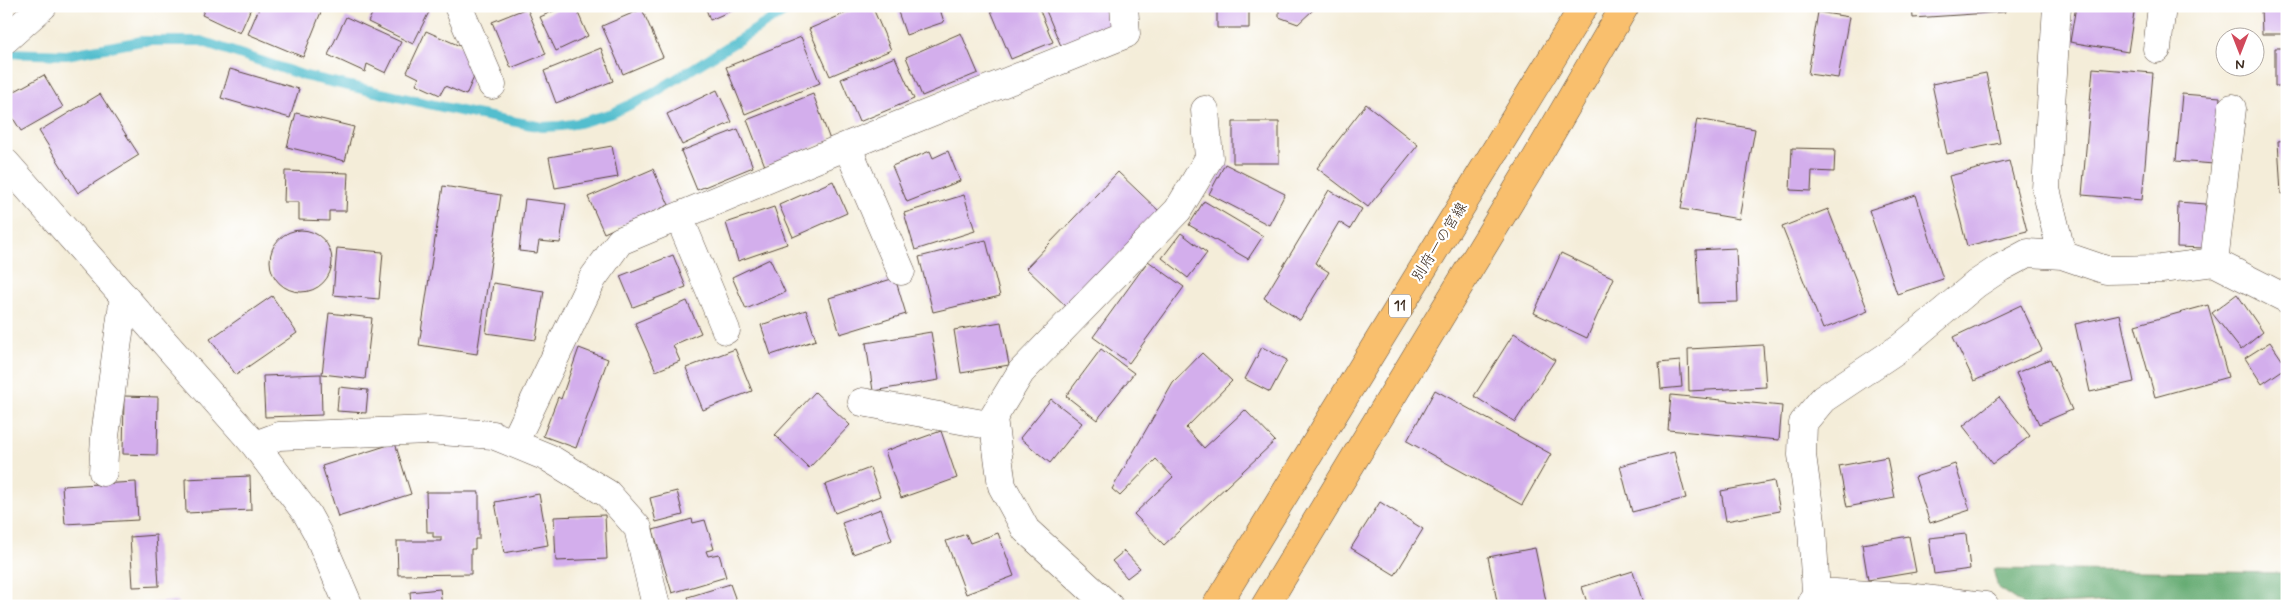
<svg xmlns="http://www.w3.org/2000/svg" width="2293" height="612" font-family="Mynerve,'Klee One',sans-serif">
<style>
.forest{fill:#66ac73;stroke:#506b48}
.lines{fill:none;stroke-linecap:round;stroke-linejoin:round}
.stream{stroke:#52bece;stroke-width:10}
.building{fill:#d3aeec}
.minor-casing{stroke:#57473a;stroke-width:29}
.major-casing{stroke:#57473a;stroke-width:29}
.minor{stroke:#fff;stroke-width:28}
.major{stroke:#f9bf6d;stroke-width:28}
.labels{text-anchor:middle;dominant-baseline:central;stroke-width:4.5;stroke-linejoin:round;paint-order:stroke}
.shield{fill:#fff;stroke:#766a62;stroke-width:1}
.shield-label{font-size:14px;font-weight:bold;fill:#3b2a1e}
.street-label{font-size:15px;fill:#3b2a1e;stroke:#fff}
</style>
<rect width="100%" height="100%" fill="#fff"/>
<filter id="ink" filterUnits="userSpaceOnUse"><feTurbulence type="fractalNoise" baseFrequency=".02" numOctaves="2"/><feDisplacementMap in="SourceGraphic" scale="10" xChannelSelector="R" yChannelSelector="G"/><feConvolveMatrix kernelMatrix="1 2 1 2 8 2 1 2 1" color-interpolation-filters="sRGB"/></filter>
<filter id="wash" filterUnits="userSpaceOnUse"><feTurbulence type="fractalNoise" baseFrequency=".0096" numOctaves="4" result="noise"/><feDisplacementMap in="SourceGraphic" scale="20" xChannelSelector="R" yChannelSelector="G"/><feGaussianBlur stdDeviation="1.12" result="paint"/><feColorMatrix in="noise" values="0 0 0 0 0 0 0 0 0 0 0 0 0 0 0 0 0 1.4 0 .05"/><feComposite in="paint" operator="in"/></filter>
<g filter="url(#wash)">
<rect width="100%" height="100%" fill="#f4edd9"/>
<path class="forest" d="M1993,569L2287,573V606H2145V599L2025,606L1998,588Z"/>
<g class="lines">
<path class="stream" d="M6,53L66,55L142,41H201L305,76L465,112L542,127L560,126L579,123L613,113L652,94L793,6"/>
</g>
<g id="blocks">
<path class="building" d="M206,6H252L240,33L202,15Z
M260,6H308L321,12L303,57L248,34Z
M376,6H432L413,44L368,22Z
M565,6H575L588,36L556,51L540,17Z
M705,6H742L710,20Z
M862,6H872L891,50L830,76L809,29Z
M896,6H939L944,22L906,35Z
M989,6H1038L1053,42L1011,59Z
M1044,6H1114L1124,28L1064,53Z
M1217,6H1249V28H1217Z
M1279,6H1312L1313,10L1298,24L1279,17Z
M1912,6H2004L2005,12L1913,18Z
M2076,6H2135L2128,52L2070,42Z
M527,8L546,54L511,68L492,22Z
M2261,8H2287V34H2262Z
M642,9L663,57L623,74L602,26Z
M1818,12L1849,17L1838,78L1808,74Z
M346,17L401,42L386,73L367,64L365,72L328,55Z
M426,31L476,53L478,68L466,95L445,86L440,95L416,84L419,78L407,72Z
M961,33L978,73L922,96L906,57Z
M801,37L820,83L745,114L726,67Z
M601,48L613,81L556,103L544,71Z
M2275,48H2287V86H2275Z
M895,57L914,99L859,122L841,79Z
M2093,68L2153,73L2142,200L2082,195Z
M230,69L299,89L290,118L221,98Z
M1986,73L2000,143L1947,154L1932,84Z
M44,75L63,107L21,131L6,107V96Z
M717,90L732,122L682,145L667,114Z
M100,94L139,155L78,193L39,131Z
M813,94L830,140L765,166L747,120Z
M2182,94L2220,97L2214,164L2176,161Z
M1366,104L1418,145L1368,207L1317,168Z
M296,113L354,127L345,161L287,147Z
M1697,119L1755,129L1739,219L1681,209Z
M1233,122H1279V163H1233Z
M738,129L753,167L697,190L681,151Z
M2287,140V193L2281,194L2278,141Z
M612,146L618,177L555,188L549,157Z
M1792,148L1835,149L1834,172L1812,171L1811,191L1790,190Z
M930,151L933,158L948,151L960,181L907,202L892,166Z
M2009,161L2027,231L1967,246L1949,176Z
M1225,164L1285,194L1269,225L1209,194Z
M653,169L669,205L604,233L588,197Z
M285,171L348,173L346,211H329V221L299,220V202H284Z
M1118,172L1160,212L1068,308L1026,268Z
M833,181L847,213L793,237L779,205Z
M443,186L501,195L477,354L419,345Z
M1329,190L1362,209L1350,229L1339,222L1315,263L1329,272L1300,320L1264,298Z
M964,195L975,231L915,250L904,213Z
M1916,195L1943,279L1897,294L1869,210Z
M525,199L566,204L560,243L539,241L537,253L519,251Z
M1204,201L1263,236L1248,259L1189,225Z
M2178,202L2206,204L2204,248L2177,247Z
M774,207L787,244L738,261L726,223Z
M1828,209L1868,311L1823,329L1782,227Z
M270 261a31 31 0 1 1 62 0a31 31 0 1 1-62 0Z
M1181,233L1207,253L1188,278L1162,258Z
M986,240L1000,296L933,312L919,257Z
M337,248L383,252L379,299L333,295Z
M1736,248L1738,302L1699,303L1696,250Z
M1561,253L1614,278L1587,338L1534,313Z
M673,255L686,287L633,307L620,276Z
M770,259L785,292L746,309L732,277Z
M1148,261L1184,287L1129,363L1093,337Z
M895,278L906,314L840,334L829,298Z
M493,283L544,291L536,340L486,333Z
M2237,294L2263,332L2241,350L2212,313Z
M272,296L297,333L236,375L210,339Z
M687,301L701,333L673,345L680,361L656,371L635,323Z
M2021,305L2042,350L1974,381L1953,337Z
M2208,305L2228,377L2155,397L2135,325Z
M806,310L816,340L771,355L761,325Z
M329,313L372,318L365,379L322,374Z
M2120,314L2134,382L2090,392L2075,324Z
M1001,322L1009,365L961,373L954,330Z
M931,332L939,380L873,391L866,343Z
M1514,333L1555,360L1515,422L1474,396Z
M2270,342L2287,367L2262,384L2245,358Z
M1763,345L1766,387L1689,391L1688,349Z
M1262,347L1287,360L1270,392L1245,379Z
M579,348L608,359L576,448L543,436L558,397L561,399Z
M735,349L752,391L703,410L686,368Z
M1101,349L1134,373L1097,420L1066,396Z
M1202,353L1232,381L1186,428L1204,448L1245,410L1275,441L1164,545L1134,514L1173,477L1156,459L1120,496L1112,489L1173,383Z
M2050,359L2072,410L2039,424L2016,373Z
M1680,361L1682,387L1661,389L1659,363Z
M321,374L322,415L265,417L263,376Z
M339,387L368,390L366,413L337,411Z
M1435,390L1551,454L1522,505L1407,441Z
M815,392L850,425L809,468L775,435Z
M1671,395L1782,406L1779,440L1668,430Z
M124,396L158,397L157,455L123,454Z
M1999,397L2030,436L1993,464L1963,426Z
M1051,399L1082,423L1050,463L1020,438Z
M941,431L957,478L901,498L885,451Z
M395,443L411,494L338,517L322,466Z
M1674,452L1686,498L1632,512L1620,466Z
M1887,457L1895,498L1847,507L1839,466Z
M1955,464L1970,510L1930,523L1915,477Z
M870,468L880,496L835,513L825,485Z
M250,476L251,510L186,513L185,479Z
M1774,481L1780,511L1726,521L1721,491Z
M136,482L138,520L65,524L62,486Z
M677,491L683,515L656,522L650,498Z
M426,492H479V539H475V549H471V574L398,575L397,541H441V537H433V532H427Z
M539,494L548,545L504,553L495,502Z
M1380,502L1423,529L1395,575L1351,548Z
M881,509L892,540L853,554L842,523Z
M605,515L607,559L556,561L554,517Z
M692,519L693,523L705,520L714,549L706,551L708,556L719,554L726,577L672,593L653,530Z
M998,533L1014,576L966,594L946,541L966,534L970,543Z
M1966,534L1970,569L1934,574L1929,538Z
M156,535L159,586L133,587L130,537Z
M1909,536L1916,572L1868,580L1862,544Z
M1535,548L1547,606H1498L1488,557Z
M1124,551L1140,568L1127,578L1112,561Z
M1633,571L1644,606H1588L1582,587Z
M730,584L738,606H691L688,597Z
M440,589L442,606H411L410,592Z
M178,601V606H135V604Z"/>
</g>
</g>
<g filter="url(#ink)">
<use href="#blocks" fill-opacity="0" stroke="#57473a" stroke-width="1"/>
<g class="lines">
<g class="minor-casing">
<path id="minor" d="M458,6L492,85
M2057,6L2046,189L2062,255
M6,39L43,6
M2157,49L2162,6
M847,146L901,271
M6,163L255,445L307,514L318,534L349,606
M679,217L726,330
M2214,262L2232,108
M862,402L994,426
M514,443L593,278L620,241L847,146L1126,34L1124,6
M255,445L279,436L428,430L493,435L549,458L608,494L638,528L656,606
M103,472L105,436L124,296
M1816,592L1907,597L1985,606
M1109,606L1026,530L1002,486L993,418L1021,372L1178,210L1209,158L1205,110
M1811,606L1816,592L1812,529L1802,455L1803,423L1823,399L1901,347L1976,284L2000,268L2028,253L2062,255L2106,270L2161,269L2214,262L2287,299"/>
</g>
<g class="major-casing">
<path id="major" d="M1216,606L1584,6
M1265,606L1537,157L1625,6"/>
</g>
<use href="#minor" class="minor"/>
<use href="#major" class="major"/>
</g>
</g>
<g class="labels">
<rect class="shield" x="1389" y="294.5" width="22" height="23" rx="4"/>
<g class="shield-label">
<text x="1400" y="306">11</text>
</g>
<g class="street-label">
<text transform="translate(1440 242) rotate(-58)">別府一の宮線</text>
</g>
</g>
<rect width="2293" height="612" fill="none" stroke="#fff" stroke-width="25"/>
<g transform="translate(2240 52) rotate(180)"><circle r="24" fill="#ffffff" stroke="#b1aaa5"/>
<path d="M0-4L9 19L0 12L-9 19Z" fill="#d1495b"/>
<text y="-8" font-size="14" font-weight="bold" text-anchor="middle" fill="#3b2a1e">N</text>
</g>
</svg>
